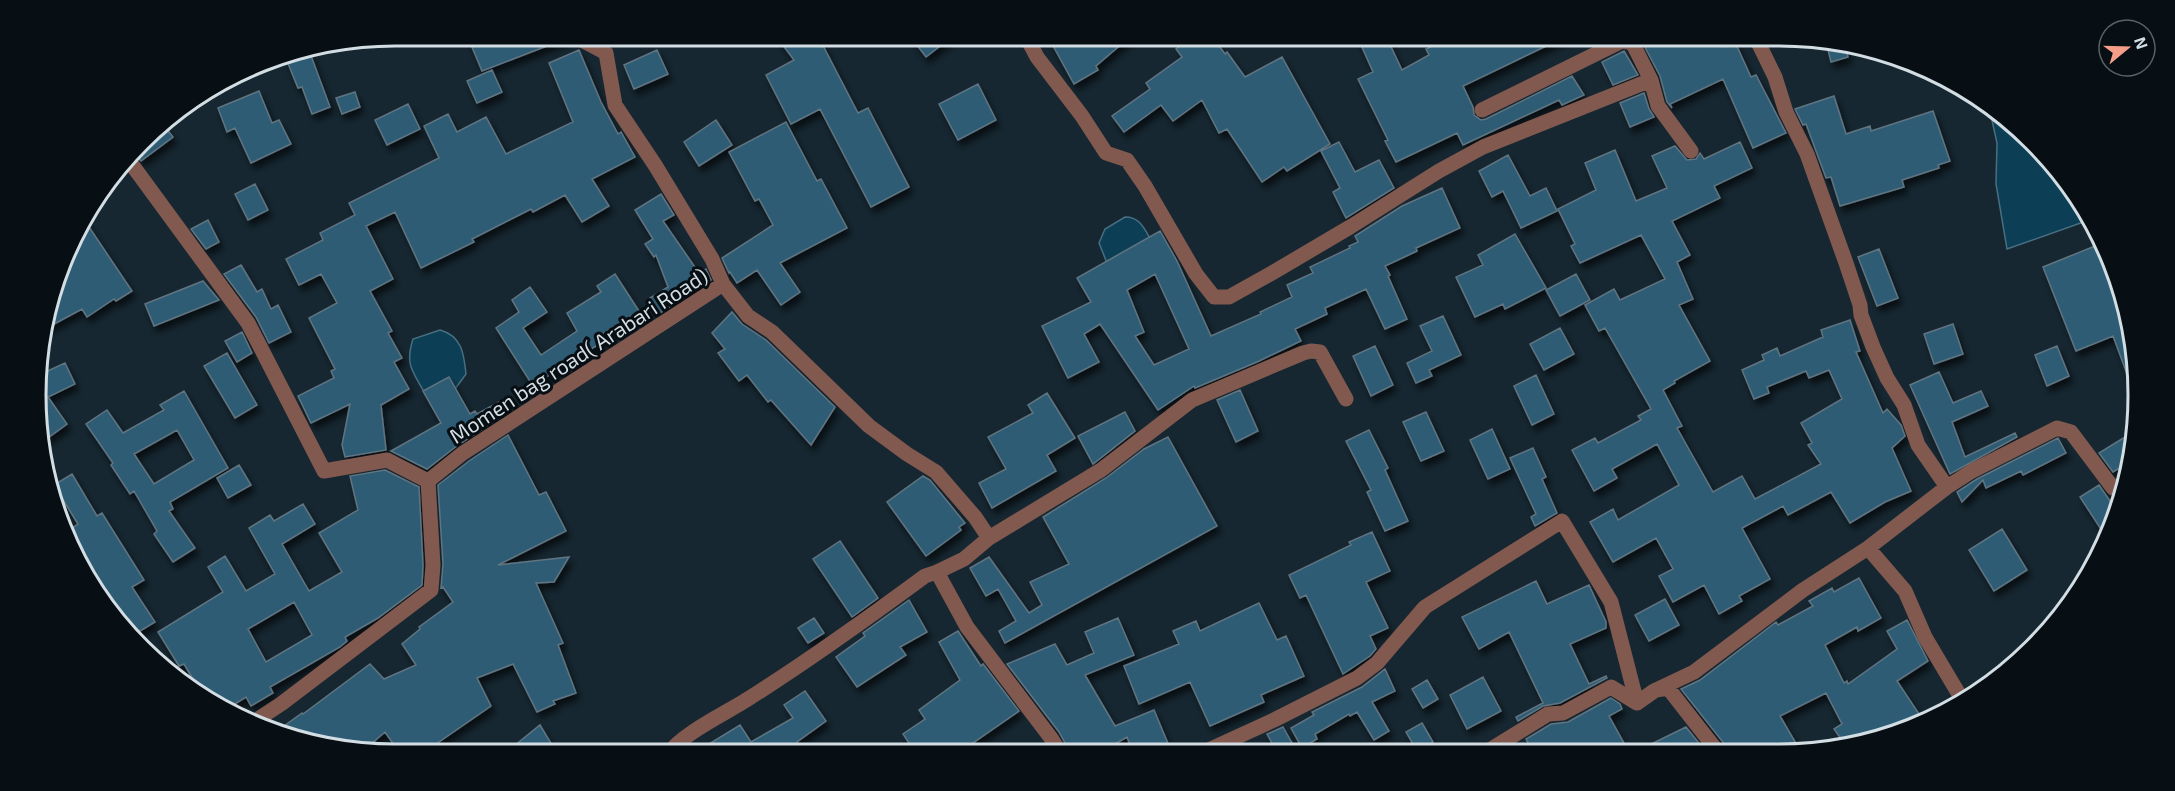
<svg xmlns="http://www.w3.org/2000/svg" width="2175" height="791" font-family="'Exo 2',sans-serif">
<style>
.water{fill:#0c3f56;stroke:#486f81;stroke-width:1.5}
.building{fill:#2d5c75;stroke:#607480;stroke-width:1.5;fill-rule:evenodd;filter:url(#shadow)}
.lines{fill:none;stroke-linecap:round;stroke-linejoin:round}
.minor{stroke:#82594f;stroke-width:15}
.labels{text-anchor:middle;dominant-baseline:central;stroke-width:6;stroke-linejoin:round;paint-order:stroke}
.street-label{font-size:21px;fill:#d3dee4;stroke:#080f14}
.rim{fill:none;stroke:#d3dee4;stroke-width:3}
</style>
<defs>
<filter id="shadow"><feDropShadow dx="3.5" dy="6" stdDeviation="3" flood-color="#0009"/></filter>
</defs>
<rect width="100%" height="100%" fill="#162731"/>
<path class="water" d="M1999,112L2091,215L2092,219L2007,249L1996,184L1997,143L1991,116Z
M1125,217C1140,217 1144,228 1151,240L1107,263L1099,243L1105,229Z
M440,330C462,336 464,354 466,374L455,389L431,395L424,392C412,370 405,364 413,339Z"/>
<path class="building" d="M480,36H564L565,39L482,71L469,40Z
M776,36H818L858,113L868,108L909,187L871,207L820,109L791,124L766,75L794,60Z
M910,36H953L926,57Z
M1062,36H1131L1096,66L1098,70L1074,84L1051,42Z
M1194,36H1212L1225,54L1227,52L1245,77L1282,57L1330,144L1287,171L1284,167L1262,182L1227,129L1219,133L1202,100L1173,121L1161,105L1124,132L1112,116L1150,89L1146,83L1182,57L1176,49Z
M1357,36H1386L1402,70L1429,55L1426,49L1454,36H1567L1463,86L1473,107L1474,115L1481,120L1486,119L1572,76L1584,95L1562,105L1559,100L1463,145L1457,133L1396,162L1385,141L1388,140L1358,79L1373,72Z
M1589,36H1610L1593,44Z
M1639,36H1647L1650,43L1665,36H1719L1725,47L1735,42L1751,77L1756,75L1786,133L1753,148L1723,79L1670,104L1672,108L1667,102L1660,76Z
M1826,42L1845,45L1848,57L1831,62Z
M579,50L601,102L618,134L621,132L635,157L592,179L609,206L582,222L565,195L533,212L531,209L472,239L474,242L421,268L395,212L366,226L393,279L370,291L392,331L388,333L402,358L394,362L409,389L381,405L386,450L345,457L342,445L350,404L311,423L298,396L334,378L331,371L335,369L309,318L337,303L321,274L299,285L286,259L323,240L320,233L355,215L349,203L439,158L424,126L448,114L457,132L486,117L506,154L573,122L549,63Z
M657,50L668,74L634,89L624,65Z
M1624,51L1638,75L1613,85L1602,62Z
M310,53L330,107L312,114L302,87L298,88L287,61Z
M492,70L502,92L477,103L467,81Z
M978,84L996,120L958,140L939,104Z
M259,91L272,123L279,120L291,144L251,163L235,128L227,132L218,108Z
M355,92L360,107L342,114L336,98Z
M1644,93L1649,109L1654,117L1630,127L1620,103Z
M1834,96L1846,134L1870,126L1871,131L1933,111L1950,161L1938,165L1939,168L1902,180L1904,187L1840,206L1831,177L1826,178L1806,124L1803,125L1795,109Z
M408,104L420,129L387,145L375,120Z
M716,120L732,145L699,166L684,142Z
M786,122L817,181L821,179L847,228L780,263L800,292L781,305L757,270L737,283L730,272L729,273L722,258L773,225L759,199L755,201L729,152Z
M162,123L173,137L141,161L136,155Z
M1339,142L1355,172L1379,160L1394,188L1346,218L1333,192L1340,188L1321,151Z
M1740,142L1752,168L1714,186L1720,198L1672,221L1690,255L1677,262L1693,299L1679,305L1710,361L1674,381L1675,383L1663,390L1682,426L1677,428L1713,492L1742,476L1755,499L1821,464L1808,445L1812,443L1801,423L1842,399L1829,370L1809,378L1806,371L1767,387L1769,393L1754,399L1742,370L1764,360L1762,355L1777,348L1780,356L1823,337L1821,330L1850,320L1860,351L1856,352L1883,413L1887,409L1901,425L1905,436L1892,448L1911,491L1885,502L1850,523L1831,492L1788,515L1783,506L1742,528L1770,579L1739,596L1742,601L1719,614L1704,585L1673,602L1659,576L1673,569L1656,538L1613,562L1590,522L1613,509L1618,520L1679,485L1657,444L1612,469L1617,478L1594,491L1572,450L1595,438L1598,443L1641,420L1638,416L1651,409L1605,328L1599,331L1585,305L1614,289L1620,300L1665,279L1641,235L1580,263L1571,246L1575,244L1558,209L1596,190L1585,163L1615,150L1636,201L1667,188L1652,156L1675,146L1687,160L1696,159L1700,153L1704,159Z
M1508,155L1530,196L1546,188L1557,211L1521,228L1503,191L1492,197L1479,171Z
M255,184L268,210L248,220L235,194Z
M1442,188L1460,228L1416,248L1417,251L1385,266L1390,275L1388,276L1407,319L1385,329L1366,289L1325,308L1327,314L1295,329L1301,341L1257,362L1195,388L1194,386L1158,410L1100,324L1084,334L1099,362L1068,378L1042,326L1091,302L1077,278L1160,231L1177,261L1211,336L1261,314L1260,312L1292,297L1287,285L1313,273L1310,267L1350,248L1349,246L1358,242L1355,236L1402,206ZM1155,274L1189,349L1154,365L1135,336L1144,332L1127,290Z
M661,194L674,215L663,221L699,273L706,269L711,280L660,313L650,298L668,287L656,255L654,257L645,244L653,239L635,210Z
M208,220L219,242L206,249L191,229Z
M85,221L132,291L116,301L114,299L87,317L82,309L45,329L73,236Z
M1515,234L1546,288L1505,309L1503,304L1475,317L1456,277L1483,265L1478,255Z
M2100,244L2136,348L2133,390L2113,336L2076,351L2043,267Z
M1879,249L1898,298L1877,306L1858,257Z
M241,265L257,292L262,289L271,309L278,305L291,332L269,343L256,317L224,274Z
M615,274L639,311L604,333L607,340L582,354L586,361L568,373L563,366L533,386L496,328L519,312L512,300L530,287L547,312L523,328L541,355L577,331L567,313L601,292L597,286Z
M1576,274L1590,300L1560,316L1546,290Z
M203,281L219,300L154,326L145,304Z
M732,312L742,324L766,340L835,407L811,445L771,400L768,402L747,375L739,381L718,353L725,349L712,333Z
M1443,316L1461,355L1429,370L1432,376L1416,383L1407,363L1432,351L1420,326Z
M1953,324L1963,354L1934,364L1924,334Z
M1560,328L1574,354L1544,370L1530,344Z
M242,332L252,353L237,362L225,341Z
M1375,346L1393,385L1371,396L1353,356Z
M2057,346L2069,376L2047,386L2035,355Z
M227,353L257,405L235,418L204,366Z
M65,363L75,384L48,397L67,424L45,440L41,374Z
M1939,372L1953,403L1981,391L1988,406L1952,422L1965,457L2015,433L2017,437L1950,474L1910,385Z
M1536,375L1554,414L1532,425L1514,386Z
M449,377L470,414L475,411L477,414L510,396L516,407L458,445L427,469L391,451L441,423L423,391Z
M1240,390L1258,431L1236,442L1217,400Z
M184,391L228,468L170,502L173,509L169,511L195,548L173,562L154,534L157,531L134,491L130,494L111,465L113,463L86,424L107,410L123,433L164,410L160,405ZM177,430L194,460L154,484L134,454Z
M1047,393L1075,438L1047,455L1056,471L992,508L979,483L1006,469L988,437L1033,413L1028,405Z
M1125,412L1135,431L1093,464L1078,436Z
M1426,412L1444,451L1421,461L1403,422Z
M1492,429L1510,469L1488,479L1470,440Z
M1369,430L1388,468L1385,470L1408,521L1385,531L1367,492L1371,490L1346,441Z
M2130,434L2128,463L2113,472L2099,453Z
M508,435L539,495L546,492L566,531L498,565L569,557L554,582L536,583L563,643L558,645L576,693L553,701L555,704L537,712L513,664L477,678L491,706L420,755H401L385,732L363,751L303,743L277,731L302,713L303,714L370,664L384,679L416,665L402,644L420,629L419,627L453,602L443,587L441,588L443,564L438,485L469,461Z
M1168,437L1217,526L1005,643L999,631L1016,621L998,589L986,596L970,568L989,557L1029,613L1042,605L1030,582L1069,564L1043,517L1106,478L1144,449Z
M2058,438L2066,453L2023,475L2021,471L1986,488L1983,480L1962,502L1957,492L1977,479Z
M1533,448L1546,477L1542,479L1557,513L1535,526L1531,517L1536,514L1510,458Z
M239,465L251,485L228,498L217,478Z
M385,470L419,487L423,565L422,585L378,618L345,637L347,641L340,647L270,687L273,693L251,706L246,697L227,709L205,699L184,664L179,666L158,632L223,592L208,567L225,556L246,591L275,574L249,528L270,515L274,521L303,504L315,524L282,544L309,591L342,572L319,533L358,510L350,476ZM294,602L312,635L266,662L248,629Z
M72,474L97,516L102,513L144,580L132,587L155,622L135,634L97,596L68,531L78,524L54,485Z
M923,476L930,480L965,523L959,527L961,530L926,556L887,502Z
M2099,485L2117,511L2106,537L2080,497Z
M2002,529L2027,570L1994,591L1969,550Z
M1372,532L1390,571L1366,582L1388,628L1370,636L1376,649L1370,656L1343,674L1306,595L1300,598L1289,575L1351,545L1349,542Z
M840,541L878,598L852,617L813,559Z
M1859,578L1881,618L1858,631L1857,627L1825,645L1844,683L1847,681L1848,684L1897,649L1887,631L1907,620L1928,661L1897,681L1921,717V723L1846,746L1834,729L1842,724L1826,693L1780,716L1801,752H1728L1726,746L1681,689L1700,680L1776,622L1778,625L1813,606L1809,601L1832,588L1834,592Z
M1536,581L1547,604L1589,585L1606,622V628L1570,644L1589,684L1606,676L1607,678L1560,703L1543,706L1518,721L1516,717L1543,703L1509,632L1479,649L1462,617Z
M1665,599L1679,625L1649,641L1635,615Z
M909,600L927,632L900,647L906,655L857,687L836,657L865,636L863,633Z
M1259,603L1277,640L1286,636L1304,676L1261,695L1264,702L1210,726L1190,682L1139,704L1124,666L1179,644L1173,631L1196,621L1200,631Z
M814,618L824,633L808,643L798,628Z
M1118,618L1134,655L1085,675L1115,726L1154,710L1172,753H1133L1127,737L1099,753L1071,754L1059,732L1007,664L1055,644L1067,665L1094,653L1085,632Z
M958,631L981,666L983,664L1019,711L957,754H916L903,734L925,719L919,710L960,680L939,642Z
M1385,669L1395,691L1372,702L1389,731L1374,740L1357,712L1350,716L1349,714L1315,734L1317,739L1302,748L1291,728L1314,715L1312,712L1362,687Z
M1483,677L1501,711L1467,729L1450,695Z
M1427,680L1438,699L1423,708L1412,689Z
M805,691L826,721L797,742L804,754H715L709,744L740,725L751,742L793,718L784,705Z
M1611,698L1620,704L1622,709L1609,716L1629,752L1533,753L1526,739L1551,724L1568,722Z
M1422,723L1433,742L1417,751L1406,732Z
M540,725L558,755H503Z
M1283,727L1292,743L1277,752L1267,734Z
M1686,727L1706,752H1635Z"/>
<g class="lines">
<path class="minor" d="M574,36L606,53L615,105L655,165L712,259L723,284
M1026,36L1037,57L1082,116L1106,153L1127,160L1145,186L1196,274L1214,297H1229L1272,273L1350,227L1439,171L1483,147L1651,80L1633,44L1623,40
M1755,36L1775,77L1786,112L1807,154L1846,263L1860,305L1861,315L1873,347L1887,378L1904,405L1918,445L1947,487
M1651,80L1658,106L1691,151
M1482,110L1630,37
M130,162L248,323L324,471L387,460L428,481
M989,538L1101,470L1192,400L1303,353L1311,351L1320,352L1346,399
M1868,548L1905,591L1925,637L1963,701
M1656,690L1668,688L1718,752
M255,721L281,704L431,590L433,565L428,481L463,453L723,284L748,316L772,332L869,426L907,454L936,472L975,517L989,538L964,559L937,572L967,627L1051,738L1061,754
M1930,721L1947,712
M1202,753L1274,720L1357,678L1377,663L1425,607L1562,521L1611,602L1637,703L1654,691L1694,672L1803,590L1868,548L1947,487L1972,471L2057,428L2071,432L2113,488L2127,485
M1485,753L1548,714L1563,713L1611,687L1637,703
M668,754C684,732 727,713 751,697C811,659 868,618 925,576L937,572"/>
</g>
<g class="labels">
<g class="street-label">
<text transform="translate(578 355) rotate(-33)">Momen bag road( Arabari Road)</text>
</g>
</g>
<path d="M0 0H2175V791H0ZM395 46H1779A349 349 0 0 1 2128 395V395A349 349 0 0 1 1779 744H395A349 349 0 0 1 46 395V395A349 349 0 0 1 395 46Z" fill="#080f14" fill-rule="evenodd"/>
<path class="rim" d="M395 46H1779A349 349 0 0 1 2128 395V395A349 349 0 0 1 1779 744H395A349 349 0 0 1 46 395V395A349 349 0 0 1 395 46Z"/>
<g transform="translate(2127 48) rotate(71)"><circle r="28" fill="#080f14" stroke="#596267" stroke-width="1.5"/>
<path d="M0-4.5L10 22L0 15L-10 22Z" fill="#f49e89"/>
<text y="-9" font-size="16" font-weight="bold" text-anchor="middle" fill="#d3dee4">N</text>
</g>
</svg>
